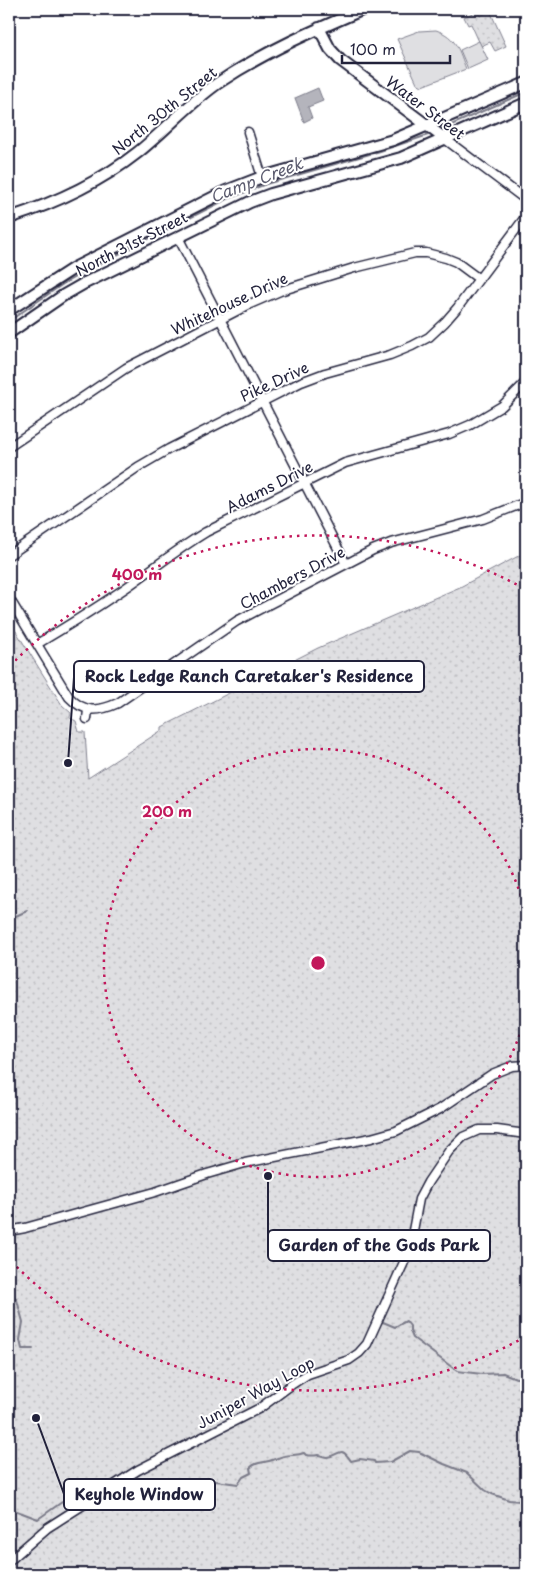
<svg xmlns="http://www.w3.org/2000/svg" width="535" height="1583" font-family="'Playpen Sans',sans-serif">
<style>
.grass{fill:url(#grass-dots);stroke:#80808e}
.pitch{fill:#dfdfe2;stroke:#80808e}
.water{fill:#b4b4bc;stroke:#7a7a88}
.lines{fill:none;stroke-linecap:round;stroke-linejoin:round}
.stream{stroke:#7a7a88;stroke-width:2}
.street-casing{stroke:#22223b;stroke-width:11}
.secondary-casing{stroke:#22223b;stroke-width:14}
.street{stroke:#fff;stroke-width:8}
.secondary{stroke:#fff;stroke-width:10}
.ring{fill:none;stroke:#c2185b;stroke-width:2.5;stroke-dasharray:2.5 5}
.labels{text-anchor:middle;dominant-baseline:central;stroke-width:4;stroke-linejoin:round;paint-order:stroke}
.street-label{font-size:15px;fill:#22223b;stroke:#fff}
.water-label{font-size:16px;font-style:italic;fill:#5c5c6f;stroke:#fff}
.centre{fill:#c2185b;stroke:#fff;stroke-width:2.5}
.ring-label{font-size:15px;text-anchor:middle;font-weight:bold;fill:#c2185b;stroke:#fff;stroke-width:4;stroke-linejoin:round;paint-order:stroke}
.leader{fill:none;stroke:#22223b;stroke-width:2}
.callout-dot{fill:#22223b;stroke:#fff;stroke-width:2}
.callout{fill:#fff;stroke:#22223b;stroke-width:2}
.callout-label{font-size:16px;text-anchor:middle;font-weight:bold;fill:#22223b}
</style>
<defs>
<pattern id="grass-dots" width="8" height="8" patternUnits="userSpaceOnUse" patternTransform="scale(1.25)"><rect width="8" height="8" fill="#dfdfe2"/><path d="M2 2h.1M6 6h.1" fill="none" stroke="#bfbfc3" stroke-width="1.8" stroke-linecap="round"/></pattern>
</defs>
<rect width="100%" height="100%" fill="#fff"/>
<filter id="ink" filterUnits="userSpaceOnUse"><feTurbulence type="fractalNoise" baseFrequency=".02" numOctaves="2"/><feDisplacementMap in="SourceGraphic" scale="10" xChannelSelector="R" yChannelSelector="G"/><feConvolveMatrix kernelMatrix="1 2 1 2 8 2 1 2 1" color-interpolation-filters="sRGB"/></filter>
<g filter="url(#ink)">
<path class="grass" d="M477,11L480,16L490,11L506,46L495,51L490,42L481,46L471,24L468,25L464,17Z
M526,552V1574H9V620L62,705L71,713L70,718L76,721L79,732H85L88,778L162,730V727L318,648L460,587Z"/>
<path class="pitch" d="M436,30C457,37 459,51 466,69L422,86L417,83L397,39L419,31Z
M479,41L488,60L468,69L460,50Z"/>
<path class="water" d="M318,88L323,101L308,107L312,118L304,122L295,98Z"/>
<g class="lines">
<path class="stream" d="M440,130L526,92
M9,321L63,284L89,269L225,200L266,184L380,151L431,134
M9,919L27,911
M9,1291L17,1300L23,1322L20,1340L22,1349H33
M383,1322L395,1327L406,1321L410,1326V1331L413,1338L457,1371L482,1374L503,1373L516,1378H526
M180,1485L196,1484L197,1487L216,1481L238,1484L243,1477L251,1473L250,1468C256,1462 261,1463 269,1461C274,1460 279,1457 284,1456C292,1454 297,1456 304,1453L306,1455C311,1456 313,1456 318,1455C321,1455 324,1457 327,1457C340,1456 340,1444 351,1461L360,1459L374,1461L375,1463L390,1462L410,1451L419,1452L444,1464L467,1473L485,1490L492,1494L509,1500L520,1501L526,1507
M101,1501L127,1490L176,1486
M9,1508L38,1519L62,1502H81"/>
<g class="street-casing">
<path id="street" d="M248,132L262,177
M445,139L526,200
M178,237L346,564
M9,447L126,368L250,304L280,291L354,268L415,253H426L446,258L456,262L479,279
M9,555L138,467L169,449L301,382L325,373L390,355L412,346L429,337L445,322L458,307L526,216
M9,598L69,697C84,713 98,712 118,703L237,621L373,550L391,543L483,519L526,502
M37,644C66,627 96,608 124,589C151,570 178,549 206,532L345,463L449,434L470,425L502,406L526,382
M87,719L88,710
M9,1231L25,1228L155,1192L207,1174L245,1163L371,1138L396,1131L440,1109L492,1074L512,1066L526,1065
M9,1561L47,1528L138,1470L260,1408L291,1385L308,1374L349,1360L359,1353L367,1344L405,1260L411,1241L419,1199L428,1182L449,1151L463,1137L479,1130H497L526,1134"/>
</g>
<g class="secondary-casing">
<path id="secondary" d="M319,28L330,49L340,60L445,139
M9,218C55,203 99,183 137,153C166,130 191,101 221,81C266,51 315,30 364,9
M9,310L74,268L226,191L262,177L393,140L526,83
M9,333L64,295L85,283L250,202L271,194L401,158L526,103"/>
</g>
<use href="#street" class="street"/>
<use href="#secondary" class="secondary"/>
</g>
</g>
<g class="ring">
<path d="M526 1013A214 214 0 1 1 526 913"/>
<path d="M525 1337A428 428 0 0 1 10 1260M10 666A428 428 0 0 1 525 589"/>
</g>
<g class="labels">
<g class="street-label">
<text transform="translate(426 107) rotate(37)">Water Street</text>
<text transform="translate(164 110) rotate(-39)">North 30th Street</text>
<text transform="translate(131 243) rotate(-27)">North 31st Street</text>
<text transform="translate(229 303) rotate(-25)">Whitehouse Drive</text>
<text transform="translate(274 381) rotate(-25)">Pike Drive</text>
<text transform="translate(269 486) rotate(-27)">Adams Drive</text>
<text transform="translate(292 577) rotate(-28)">Chambers Drive</text>
<text transform="translate(255 1392) rotate(-29)">Juniper Way Loop</text>
</g>
<g class="water-label">
<text transform="translate(256 179) rotate(-21)">Camp Creek</text>
</g>
</g>
<circle cx="318" cy="963" r="8" class="centre"/>
<g class="ring-label">
<text x="137" y="580">400 m</text>
<text x="167" y="817">200 m</text>
</g>
<path class="leader" d="M68 763L74 677M268 1176L268 1246M36 1418L64 1494"/>
<g class="callout-dot">
<circle cx="68" cy="763" r="5"/>
<circle cx="268" cy="1176" r="5"/>
<circle cx="36" cy="1418" r="5"/>
</g>
<g class="callout">
<rect x="74" y="661" width="350" height="31" rx="5"/>
<rect x="268" y="1230" width="222" height="31" rx="5"/>
<rect x="64" y="1479" width="151" height="31" rx="5"/>
</g>
<g class="callout-label">
<text x="249" y="682">Rock Ledge Ranch Caretaker's Residence</text>
<text x="379" y="1251">Garden of the Gods Park</text>
<text x="139" y="1500">Keyhole Window</text>
</g>
<rect width="535" height="1583" fill="none" stroke="#fff" stroke-width="30"/>
<rect x="15" y="15" width="505" height="1553" fill="none" stroke="#22223b" stroke-width="2" filter="url(#ink)"/>
<path d="M342 55v8h108v-8" fill="none" stroke="#22223b" stroke-width="2.5"/>
<text x="350" y="55" font-size="15" fill="#22223b" stroke="#ffffff" stroke-width="4" paint-order="stroke">100 m</text>
</svg>
